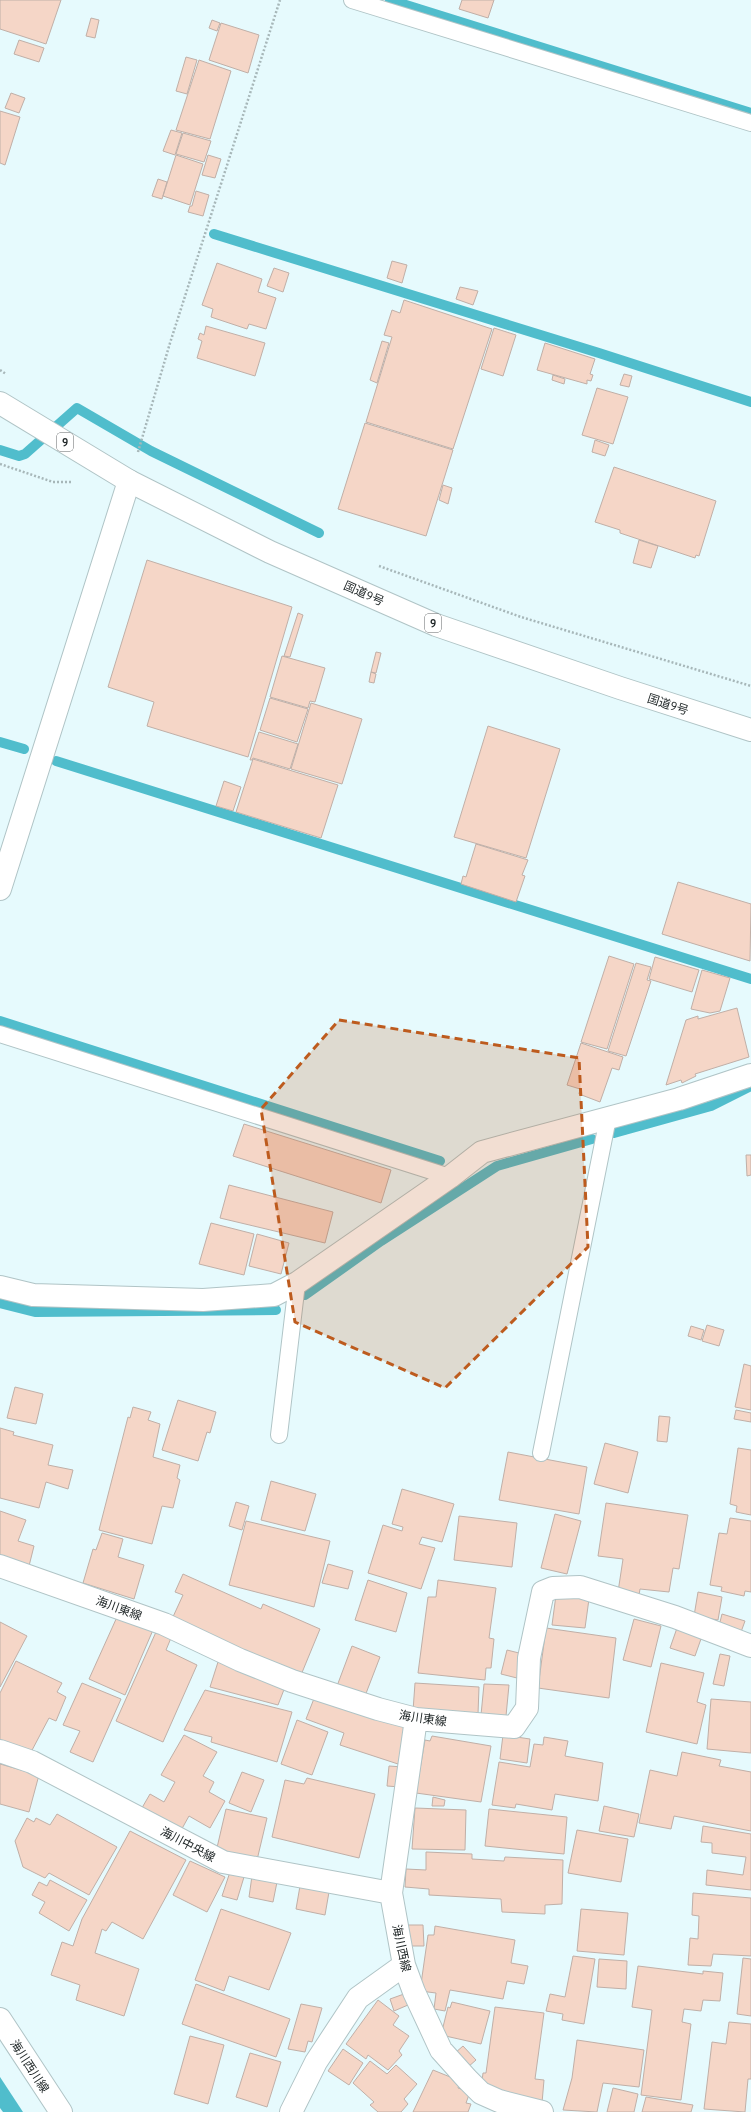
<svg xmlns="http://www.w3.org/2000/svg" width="751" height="2112" font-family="'PT Sans','Noto Sans JP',sans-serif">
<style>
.water{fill:#50bdcc}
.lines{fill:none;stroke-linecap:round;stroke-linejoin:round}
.stream{stroke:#50bdcc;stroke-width:10}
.building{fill:#f5d6c7;stroke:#c0afa7}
.service-casing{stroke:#b0c4c6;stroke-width:18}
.minor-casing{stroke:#b0c4c6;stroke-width:24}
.trunk-casing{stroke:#b0c4c6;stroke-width:24}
.path{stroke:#a7b7b9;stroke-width:2.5;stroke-dasharray:2 2;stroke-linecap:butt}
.service{stroke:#fff;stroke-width:16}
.minor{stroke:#fff;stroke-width:22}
.trunk{stroke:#fff;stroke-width:22}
.marked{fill:#bd5b1e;fill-opacity:0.2;stroke:#bd5b1e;stroke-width:3;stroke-dasharray:8 5;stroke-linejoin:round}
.labels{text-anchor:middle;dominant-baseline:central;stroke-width:4;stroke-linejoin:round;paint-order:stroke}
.shield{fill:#fff;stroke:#606566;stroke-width:1}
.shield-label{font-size:11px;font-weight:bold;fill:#1c2324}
.street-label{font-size:12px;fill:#1c2324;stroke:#fff}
</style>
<rect width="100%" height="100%" fill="#e6fafd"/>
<path class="water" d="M0,2077L23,2112H3L0,2108Z"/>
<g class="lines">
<path class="stream" d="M390,0L751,113
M214,234L599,353L751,402
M0,450L19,456L25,454L77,408L151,451L319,533
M0,742L24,749
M56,761L751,979
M0,1021L440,1161
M614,1133L711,1106L751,1086
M305,1295L381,1241L497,1166L592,1139
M0,1303L35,1312L276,1310"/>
</g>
<path class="building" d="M0,0H61L46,44L0,29Z
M462,0H494L488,18L459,9Z
M91,18L99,20L95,38L86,36Z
M212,20L220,23L217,31L209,28Z
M221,23L259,35L248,73L209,60Z
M19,40L44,48L39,62L14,54Z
M186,57L197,60L187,94L176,91Z
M199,60L231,71L210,139L176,130Z
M11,93L25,98L19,113L5,108Z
M0,111L20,117L5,165L0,163Z
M171,130L182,133L175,155L163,151Z
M183,133L211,141L204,162L176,154Z
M176,155L203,164L190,205L163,196Z
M208,155L221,159L215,178L202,175Z
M158,179L167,182L162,199L152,196Z
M196,191L209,195L203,216L188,212L190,206H192Z
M392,261L407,265L402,283L387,278Z
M217,263L262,279L258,292L276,298L266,329L249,324L247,329L211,317L213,309L202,305Z
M274,268L289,273L283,292L267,286Z
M460,287L478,291L473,305L456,299Z
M404,300L492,329L453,449L366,422L392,337L384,335L392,310L400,313Z
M206,326L265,343L255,376L197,358L202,341L198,339L200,333L204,335Z
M494,328L516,335L503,376L481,369Z
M382,341L389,343L377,383L370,380Z
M545,343L595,359L590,374L593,375L591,381L587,380V384L537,370Z
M624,374L632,376L629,387L620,385Z
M553,375L565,379L564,384L552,380Z
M597,388L628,397L613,444L582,435Z
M365,423L453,450L426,536L338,509Z
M595,440L609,445L605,456L592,452Z
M614,467L716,501L699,556L696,555L695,558L620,533V530L595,522Z
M443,485L452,488L448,504L439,500Z
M639,540L658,546L651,568L633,563Z
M147,560L292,607L248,757L147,726L154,702L108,687Z
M298,613L303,615L290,657L284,656Z
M376,652L381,653L376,673L371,672Z
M282,656L325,668L315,702L310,701L308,708L270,697Z
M371,672L376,674L374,683L369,682Z
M270,698L308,709L297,742L260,730Z
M311,703L362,719L342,784L291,769Z
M488,726L560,749L526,858L454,837Z
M259,732L298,744L290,769L253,758L252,760H250Z
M253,759L338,785L321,838L236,812Z
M224,781L241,787L233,811L216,806Z
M476,844L528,860L522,875L525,876L516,902L461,884L463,876L466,877Z
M678,882L751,904L750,961L662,934Z
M609,956L634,964L607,1049L581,1042Z
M655,957L699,970L692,992L649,979Z
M636,963L651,967L647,980L651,981L626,1056L608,1051Z
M702,970L730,978L720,1011L710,1013L691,1009Z
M737,1008L749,1057L695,1074L696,1076L682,1083L681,1080L666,1085L686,1020L698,1016V1019Z
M581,1043L623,1057L619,1070L612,1068L600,1102L579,1094L580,1089L567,1085Z
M244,1124L391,1170L381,1203L233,1156Z
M746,1155H751V1175L747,1176Z
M229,1185L333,1212L325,1243L220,1218Z
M211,1223L254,1234L244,1275L199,1264Z
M257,1234L289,1243L281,1274L249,1266Z
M707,1325L724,1330L719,1346L702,1341Z
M691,1326L704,1330L701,1340L688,1336Z
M744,1364L751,1366V1410L735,1407Z
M15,1387L43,1394L36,1424L7,1418Z
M178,1400L216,1412L210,1433L207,1432L198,1461L162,1450Z
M133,1407L151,1412L148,1420L160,1424L153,1457L180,1465L177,1478L180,1480L173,1508L162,1506L152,1544L99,1530L128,1417L130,1418Z
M736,1410L751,1413V1422L734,1419Z
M659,1416L670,1417L667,1442L657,1441Z
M0,1428L14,1432L13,1435L53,1445L48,1465L73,1470L68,1489L46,1482L39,1508L0,1498Z
M605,1443L638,1452L628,1493L594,1484Z
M738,1448L751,1450V1515L736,1512L737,1506L730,1504Z
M508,1452L587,1467L579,1514L499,1500Z
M271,1481L316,1494L305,1531L261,1520Z
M402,1489L454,1504L442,1542L422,1537L419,1544L435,1548L421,1589L368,1573L383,1525L402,1531L403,1527L392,1524Z
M236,1502L249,1506L242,1530L229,1526Z
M606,1503L688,1515L679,1569L673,1568L669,1592L640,1589L639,1595L618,1592L623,1559L598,1556Z
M0,1511L26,1520L18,1541L34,1546L29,1566L0,1557Z
M555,1514L581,1521L567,1574L541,1568Z
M459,1516L517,1523L512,1567L454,1560Z
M730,1518L751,1521V1592L745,1591L744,1596L721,1591L722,1587L710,1585L719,1533L727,1534Z
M246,1521L330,1541L314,1607L229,1585Z
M102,1533L123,1539L118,1557L144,1565L134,1599L83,1583L93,1549L96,1550Z
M328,1564L353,1571L348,1589L322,1583Z
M183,1574L261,1609L263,1604L320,1629L301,1675L172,1619L183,1595L175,1592Z
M368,1580L407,1593L396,1632L355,1620Z
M438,1580L496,1588L489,1638L494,1639L491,1668H486L485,1680L418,1673L428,1597H436Z
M698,1592L722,1597L718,1620L694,1616Z
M556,1595L589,1599L585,1628L552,1625Z
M722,1614L745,1621L741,1632L719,1626Z
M117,1617L153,1630L125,1695L89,1679Z
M634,1619L661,1626L651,1667L623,1660Z
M0,1622L27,1636L0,1687Z
M546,1628L616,1638L609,1698L538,1688Z
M677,1628L702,1636L695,1656L670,1648Z
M156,1632L171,1638L166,1650L197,1665L163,1742L116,1721Z
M352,1646L380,1657L365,1696L337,1686Z
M507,1650L523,1654L517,1678L501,1674Z
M720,1654L730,1656L724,1686L713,1684Z
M16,1661L62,1683L57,1692L66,1697L56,1721L49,1718L30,1754L0,1740V1693Z
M218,1662L255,1673L285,1687L278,1705L210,1687Z
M661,1663L704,1673L697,1702L706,1705L697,1744L646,1732Z
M82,1683L121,1699L93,1762L70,1752L80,1731L63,1725Z
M415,1683L479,1687L478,1714L413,1711Z
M484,1684L509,1685L506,1716L481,1715Z
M205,1690L292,1712L277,1762L211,1742L212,1737L184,1730Z
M315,1696L409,1727L398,1764L340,1745L344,1733L306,1719Z
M711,1699L751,1702V1753L707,1749Z
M297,1720L328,1732L312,1775L281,1764Z
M184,1735L217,1752L203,1776L214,1782L209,1792L225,1801L210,1828L189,1816L179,1834L139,1813L150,1794L164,1802L175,1782L161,1775Z
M503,1735L530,1739L527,1763L500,1759Z
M432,1736L491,1746L481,1802L416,1793L425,1740L430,1741Z
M544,1737L568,1741L565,1756L603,1763L598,1801L555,1794L552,1810L516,1804L515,1808L492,1805L499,1762L530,1767L534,1744L543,1745Z
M682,1752L721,1760L719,1766L751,1772V1831L674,1816L671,1829L639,1823L650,1770L677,1776Z
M0,1764L39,1775L29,1812L0,1804Z
M389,1766L403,1767L400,1787L387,1786Z
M242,1772L264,1780L251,1812L229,1803Z
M307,1778L375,1794L359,1858L272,1837L285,1780L304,1784Z
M433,1797L445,1800L444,1806H432Z
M604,1806L639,1814L634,1837L599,1831Z
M415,1808L466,1810L465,1850L412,1849Z
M226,1809L267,1818L257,1860L216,1852Z
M489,1809L567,1817L564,1854L485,1846Z
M57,1814L117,1847L89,1895L49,1873L45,1878L23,1867L15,1841L27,1818L34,1822L36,1818L50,1825Z
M703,1826L751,1834V1890L706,1885L707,1870L743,1875L746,1857L712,1853V1843L701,1842Z
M577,1830L628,1839L621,1882L568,1873Z
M130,1831L186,1860L143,1939L112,1922L106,1931L102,1929L95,1953L139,1969L124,2016L76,2000L80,1985L51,1975L62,1942L73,1946L82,1919Z
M426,1852L472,1854V1859L504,1861L505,1857L563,1860L562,1904L545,1905V1914L502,1912L501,1899L429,1895V1889L405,1887L406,1869L426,1870Z
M190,1861L225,1877L207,1912L173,1895Z
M230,1872L244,1877L237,1900L222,1896Z
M252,1876L277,1882L273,1902L249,1897Z
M50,1880L87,1900L69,1931L39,1913L45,1902L32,1895L39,1882L47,1886Z
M300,1886L329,1892L325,1915L296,1909Z
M693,1893L751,1898V1956L713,1954L711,1966L688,1965L690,1938L698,1939L699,1916L692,1915Z
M221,1909L291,1933L269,1990L229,1976L224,1991L195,1980Z
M581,1909L628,1913L624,1955L577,1951Z
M407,1925H423L424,1946H408Z
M435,1926L515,1940L511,1963L528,1966L524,1984L507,1981L503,1999L450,1990L445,2011L434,2009L436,1993L420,1991L428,1935H434Z
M573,1956L595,1959L584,2024L562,2020L563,2014L546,2011L550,1994L565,1997Z
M743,1958L751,1959V2016L737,2014Z
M599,1959L627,1961L626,1989L597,1987Z
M638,1966L703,1974V1971L723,1973L720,2001L703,2000L701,2011L684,2009L682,2022L691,2024L681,2100L641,2095L652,2010L632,2007Z
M196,1984L290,2019L276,2057L182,2024Z
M404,1994L408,2005L394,2011L390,1999Z
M378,2000L399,2016L393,2025L409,2036L399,2051L402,2055L388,2070L368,2055L366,2059L346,2044Z
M452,2002L490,2011L481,2044L441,2035L448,2007L450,2008Z
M301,2004L322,2008L312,2042L308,2041L305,2052L288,2049Z
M495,2007L544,2013L535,2079L544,2080L542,2103L501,2095L482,2081L483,2073H486Z
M729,2022L751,2024V2079H748L745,2112L704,2109L712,2042L726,2044Z
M190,2036L224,2045L208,2104L174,2094Z
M577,2040L644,2050L639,2087L603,2083L597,2112L563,2110L572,2078Z
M463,2046L476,2060L468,2067L455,2053Z
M343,2049L363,2063L349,2085L328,2071Z
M250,2053L281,2062L267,2107L236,2097Z
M370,2061L387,2074L396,2065L417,2084L404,2099L408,2104L401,2112H378L370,2105L374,2102L353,2083Z
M433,2070L460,2081L458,2088L470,2092L466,2103L471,2104L468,2112H413Z
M613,2088L638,2094L634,2112H607Z
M646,2097L693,2105L691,2112H642Z"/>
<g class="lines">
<g class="service-casing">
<path id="service" d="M352,0L751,123
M0,1034L450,1177
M279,1435L297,1283
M541,1453L608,1118"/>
</g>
<g class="minor-casing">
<path id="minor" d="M0,889L129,481
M0,1287L33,1295L203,1300L274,1295L297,1283L450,1177L482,1152L679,1099L751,1075
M0,1566L164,1624L240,1660L292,1681L378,1709L416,1719L514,1727L527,1708L529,1658L543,1592L553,1588L580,1587L675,1617L751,1646
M416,1719L391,1893L404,1965L414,1992L441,2050L467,2079L481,2093L499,2101L542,2112
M0,1751L32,1762L223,1862L391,1893
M0,2019L61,2112
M291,2112L316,2062L358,1998L404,1965"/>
</g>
<g class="trunk-casing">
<path id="trunk" d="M0,403L129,481L270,552L436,625L620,688L751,730"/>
</g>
<path class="path" d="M0,370L6,374
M138,452L170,343L280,0
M0,464L53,482H73
M379,566L521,617L751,686"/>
<use href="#service" class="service"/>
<use href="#minor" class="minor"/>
<use href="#trunk" class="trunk"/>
</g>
<path class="marked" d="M339,1020L579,1058L588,1247L445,1388L295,1322L261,1109Z"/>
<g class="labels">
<g class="shield">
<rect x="57" y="433" width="16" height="18" rx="3"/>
<rect x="425" y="614" width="16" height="18" rx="3"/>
</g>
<g class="shield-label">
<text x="65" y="442">9</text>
<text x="433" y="623">9</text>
</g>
<g class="street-label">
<text transform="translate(364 593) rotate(24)">国道9号</text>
<text transform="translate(668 704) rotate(18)">国道9号</text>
<text transform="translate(119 1608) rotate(20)">海川東線</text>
<text transform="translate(423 1718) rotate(8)">海川東線</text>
<text transform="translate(188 1844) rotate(28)">海川中央線</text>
<text transform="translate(402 1948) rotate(78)">海川西線</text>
<text transform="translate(30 2066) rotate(57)">海川西川線</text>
</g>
</g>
</svg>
